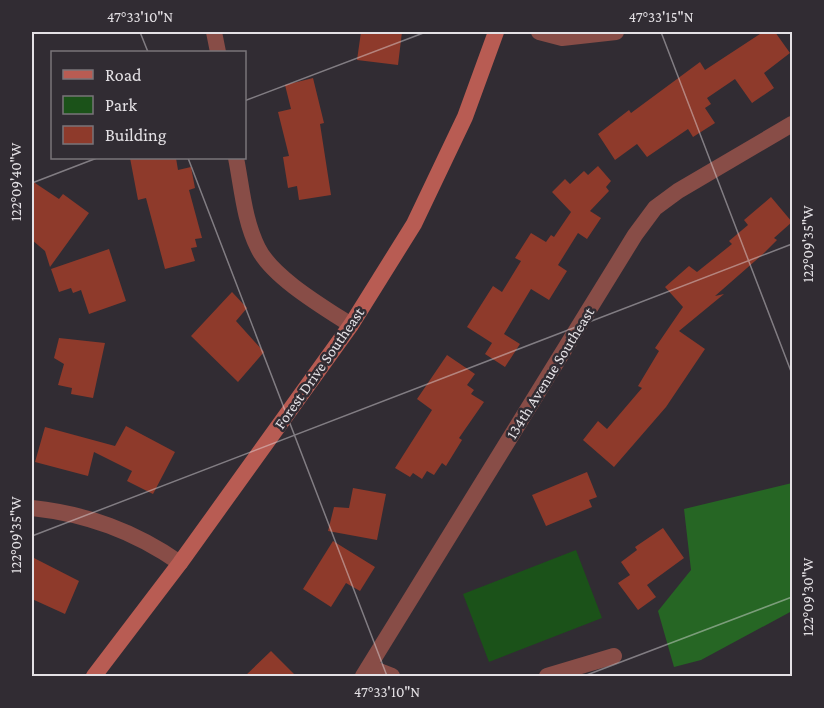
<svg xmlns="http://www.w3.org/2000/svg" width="824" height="708" font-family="'Crimson Pro',serif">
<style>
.green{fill:#1b5219}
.forest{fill:#266624}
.building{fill:#8e3a2b}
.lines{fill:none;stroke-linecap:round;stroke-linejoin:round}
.minor{stroke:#884d47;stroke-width:16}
.secondary{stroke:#b85c53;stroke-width:16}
.ticks{fill:none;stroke:#e4e1e5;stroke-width:1.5;stroke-opacity:0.45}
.labels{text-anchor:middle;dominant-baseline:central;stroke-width:5;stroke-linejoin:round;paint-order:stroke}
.street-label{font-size:16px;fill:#e4e1e5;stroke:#312c33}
.neatline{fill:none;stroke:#e4e1e5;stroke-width:2}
.ticks-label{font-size:15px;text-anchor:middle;fill:#e4e1e5}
</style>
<rect width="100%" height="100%" fill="#312c33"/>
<path class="green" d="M576,550L602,618L489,662L463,594Z"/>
<path class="forest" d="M792,483V611L701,660L674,667L658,611L691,570L684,509Z"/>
<path class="building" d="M361,32H402L398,65L357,60Z
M763,32H775L790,53L764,73L774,88L752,103L735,79L707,98L711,104L705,108L715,123L693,137L688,129L647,157L637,144L615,160L598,134L629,110L631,113L700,62L705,70Z
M313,78L324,123L320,124L331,195L299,200L297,186L288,188L283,157L289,156L278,112L291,109L285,85Z
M130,158H176L178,170L191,167L195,188L189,190L202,238L195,239L197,247L191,248L195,261L165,269L146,198L138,200Z
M598,166L611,181L606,187L609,191L590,211L601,218L587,239L578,233L558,265L567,271L549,300L531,289L504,334L520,344L505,367L485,354L492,343L467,327L493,286L502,292L521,261L515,258L531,233L546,242L551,235L554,237L571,212L552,192L565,179L570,184L584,171L588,175Z
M32,181L59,199L63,194L89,213L50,267L45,251L32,240Z
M771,197L792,222L774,238L777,240L763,254L715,296L724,294L679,331L705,349L666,407L614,467L583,440L598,421L607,429L642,388L638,386L659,351L655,348L683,307L665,287L689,266L697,272L732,244L729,241L748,225L744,220Z
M109,249L126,301L89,314L81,290L73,293L71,288L59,292L51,269Z
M232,292L247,308L236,321L264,352L238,382L191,336Z
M59,338L105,343L93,398L71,394L72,388L58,385L64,364L54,358Z
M447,355L475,374L467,385L474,390L471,394L484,402L459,438L462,440L446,466L442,463L434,475L427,471L422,479L413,473L410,477L395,468L432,410L417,399Z
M126,426L175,452L153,494L127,481L132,471L94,452L88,476L35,462L45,427L115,446Z
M587,472L597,497L589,500L592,507L546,526L532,495Z
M353,488L386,494L377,540L328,531L334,507L349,508Z
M663,528L684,558L647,585L656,597L638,610L618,583L630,575L621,562L637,550L635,547Z
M333,541L375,567L360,591L346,583L331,607L303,589Z
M32,557L79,581L65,614L32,599Z
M271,651L296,676H245Z"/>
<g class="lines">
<path class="minor" d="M214,32L218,52
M539,32L562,38L616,32
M236,158C242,188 244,220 258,248C272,277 323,307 351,325
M32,508C87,514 134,531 180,563
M369,667L392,676
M363,676L635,235L655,208L678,191L792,124
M547,676L614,656"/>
<path class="secondary" d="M94,676L180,563L351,325L414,224L465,117L496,32"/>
</g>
<path class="ticks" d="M140,32L148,52M661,32L792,374M244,101L426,32M188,158L387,676M32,183L97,158M32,536L792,244M584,676L792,597"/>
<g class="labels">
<g class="street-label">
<text transform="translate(319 368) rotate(-55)">Forest Drive Southeast</text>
<text transform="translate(550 373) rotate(-58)">134th Avenue Southeast</text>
</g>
</g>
<rect width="824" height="708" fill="none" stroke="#312c33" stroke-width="66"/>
<rect x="51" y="51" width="195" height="108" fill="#312c33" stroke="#79747a" stroke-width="1.5"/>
<rect x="63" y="70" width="30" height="9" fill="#b85c53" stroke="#79747a" stroke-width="1.5"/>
<text x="105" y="81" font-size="18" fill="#e4e1e5">Road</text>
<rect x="63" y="96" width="30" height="18" fill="#1b5219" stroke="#79747a" stroke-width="1.5"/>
<text x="105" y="111" font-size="18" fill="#e4e1e5">Park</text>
<rect x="63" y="126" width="30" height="18" fill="#8e3a2b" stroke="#79747a" stroke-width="1.5"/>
<text x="105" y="141" font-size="18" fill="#e4e1e5">Building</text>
<rect x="33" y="33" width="758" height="642" class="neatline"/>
<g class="ticks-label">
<text x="140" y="22">47°33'10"N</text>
<text x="661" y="22">47°33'15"N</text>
<text transform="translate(16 182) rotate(-90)" y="5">122°09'40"W</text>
<text transform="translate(808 244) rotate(-90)" y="5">122°09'35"W</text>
<text transform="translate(16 535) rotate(-90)" y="5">122°09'35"W</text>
<text transform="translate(808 597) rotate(-90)" y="5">122°09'30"W</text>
<text x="387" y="697">47°33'10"N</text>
</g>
</svg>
